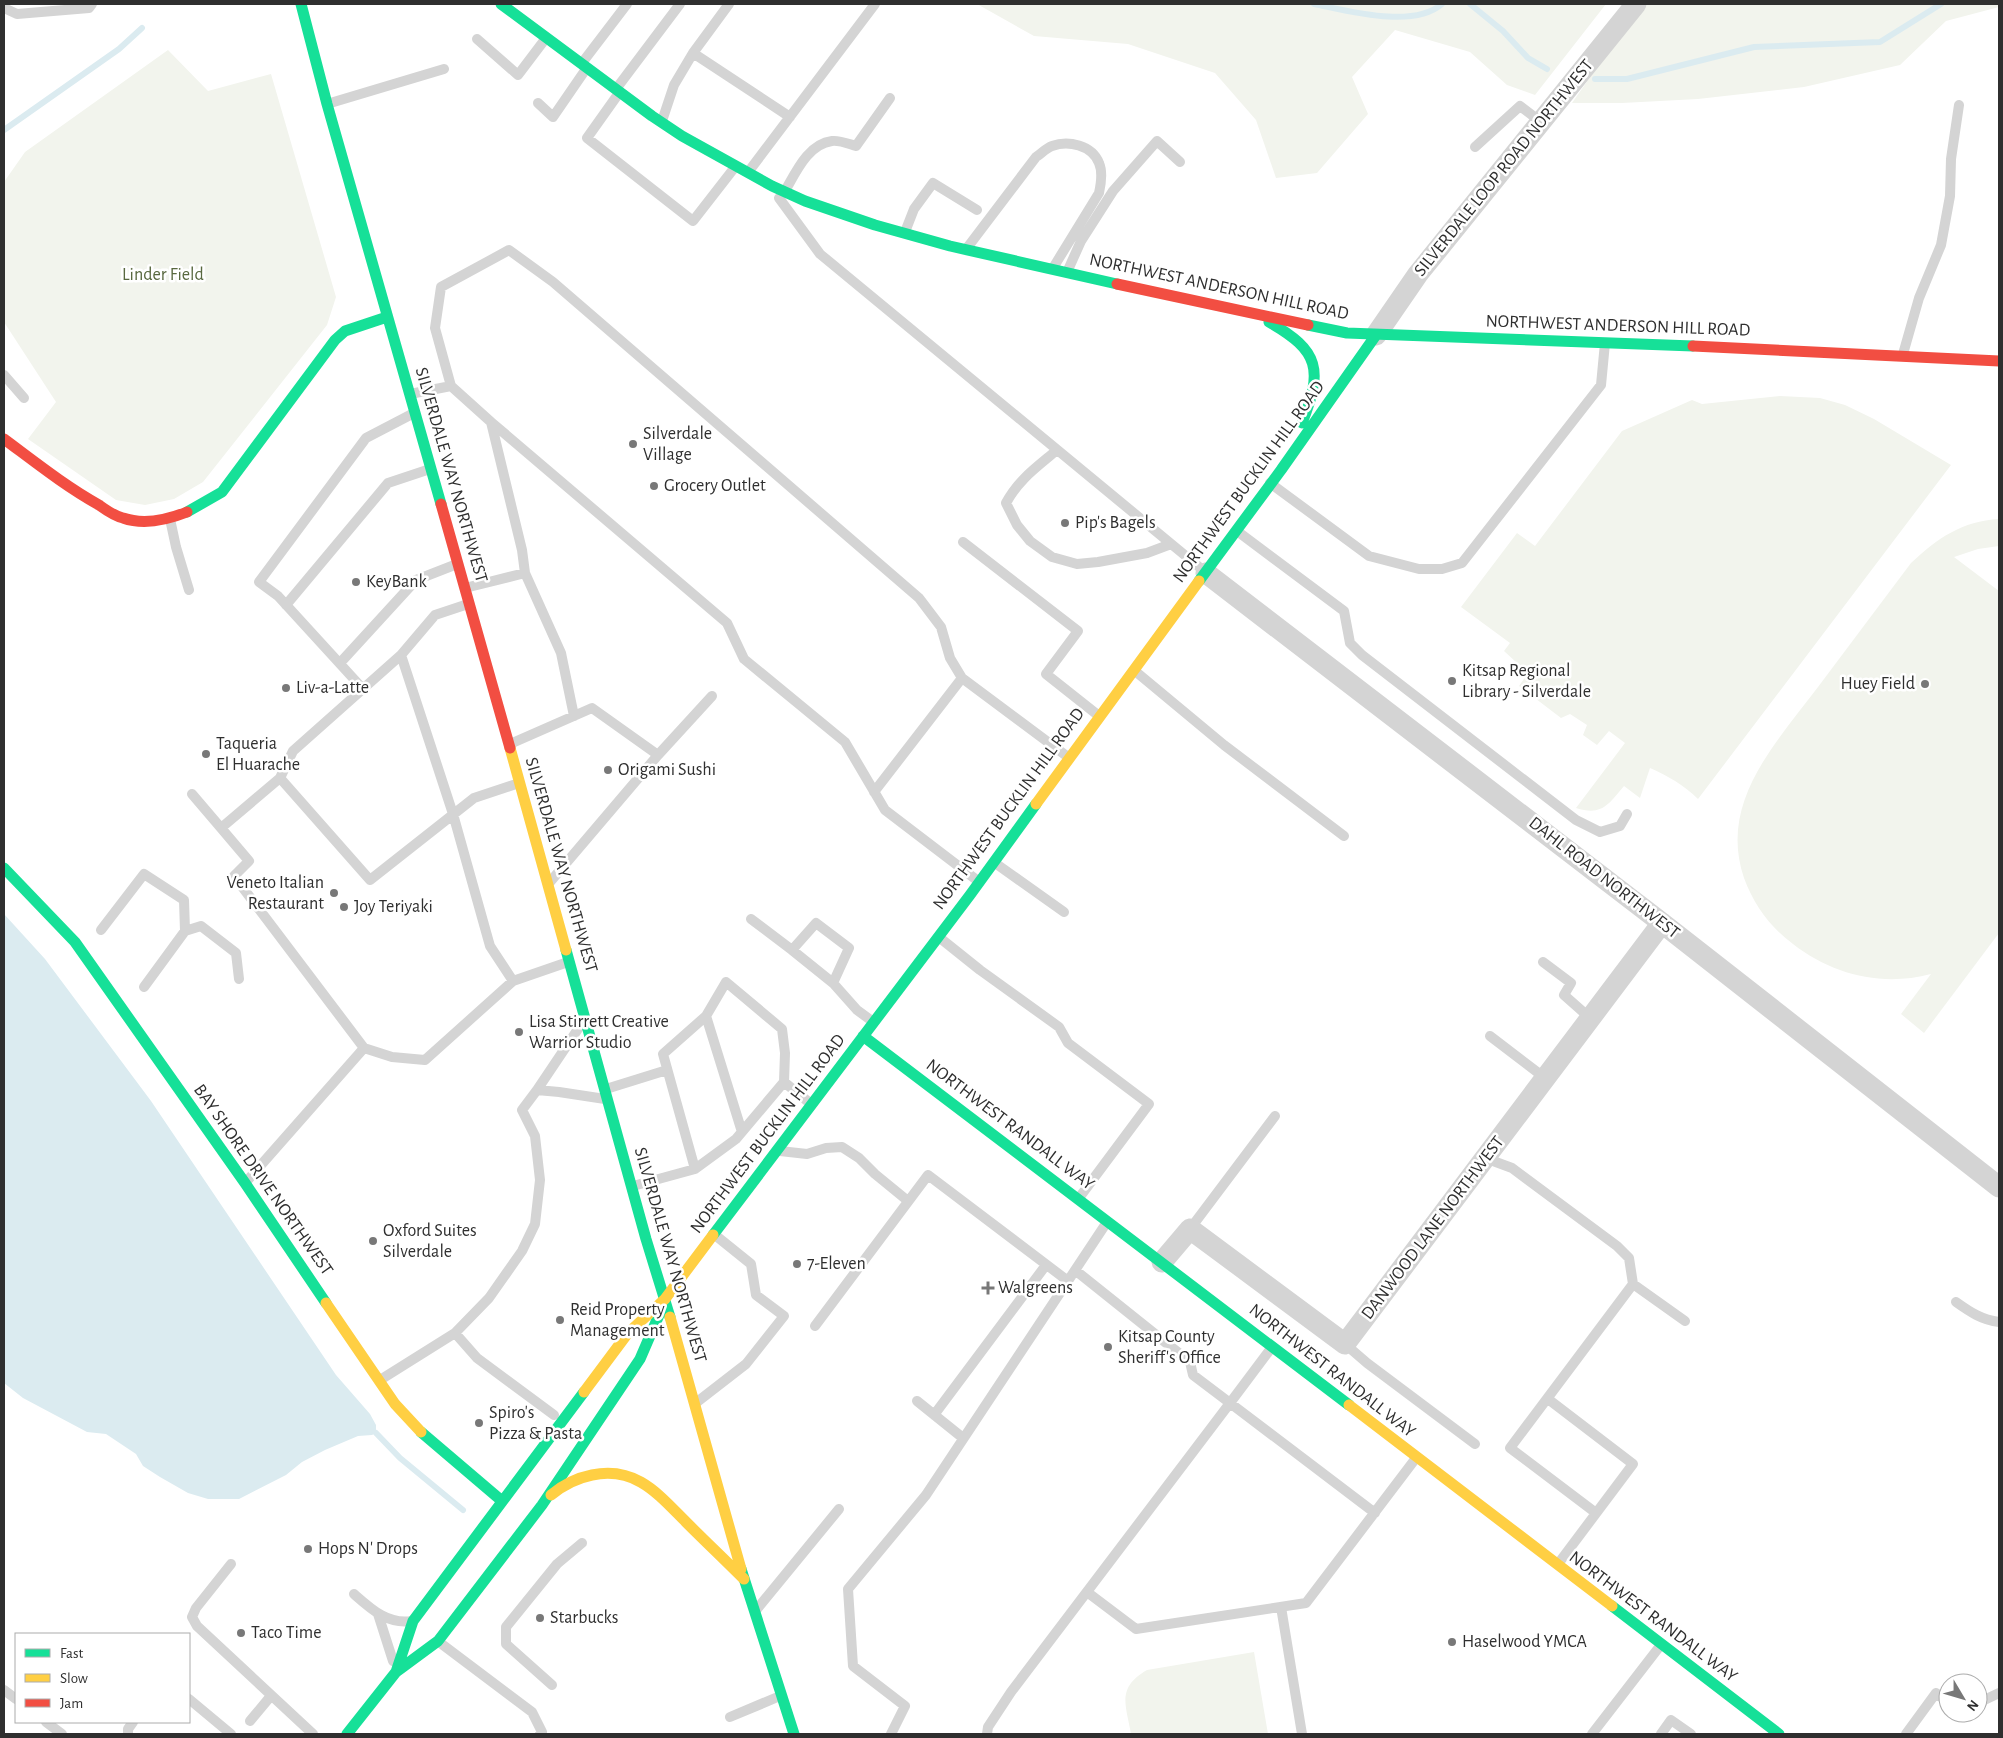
<svg xmlns="http://www.w3.org/2000/svg" width="2003" height="1738" font-family="'Alegreya Sans',sans-serif">
<style>
.green{fill:#f2f4ed}
.water{fill:#dbebf0}
.lines{fill:none;stroke-linecap:round;stroke-linejoin:round}
.stream{stroke:#dbebf0;stroke-width:6}
.lane{stroke:#d4d4d4;stroke-width:10}
.street{stroke:#d4d4d4;stroke-width:21}
.fast{stroke:#16e098;stroke-width:11}
.slow{stroke:#ffcf43;stroke-width:11}
.jam{stroke:#f24e42;stroke-width:11}
.poi-dot{fill:#787878;stroke:#fff;stroke-width:2}
.labels{text-anchor:middle;dominant-baseline:central;stroke-width:5;stroke-linejoin:round;paint-order:stroke}
.street-label{font-size:18px;fill:#2f2f2f;stroke:#fff}
.park-label{font-size:18px;fill:#58683f;stroke:#fff}
.poi-label{font-size:18px;fill:#2f2f2f;stroke:#fff;text-anchor:start}
</style>
<rect width="100%" height="100%" fill="#fff"/>
<path class="green" d="M977,4H1606L1535,95L1507,85L1470,52L1395,30L1352,77L1368,114L1317,173L1276,178L1256,120L1215,73L1128,44L1034,36Z
M1646,4H1999V7L1946,21L1900,65L1804,87L1698,99L1622,103H1572L1605,56Z
M168,50L208,91L271,74L336,297L327,325L203,482L174,499L145,505L116,500L28,439L56,402L4,322V182L25,152Z
M1780,396L1820,398L1845,405L1874,419L1951,465L1698,799C1684,785 1668,776 1650,768L1640,798L1624,786C1608,805 1602,816 1576,808L1625,743L1609,731L1597,745L1583,735L1587,725L1570,714L1561,718L1519,686L1528,673L1504,651L1510,643L1461,607L1517,533L1535,546L1622,431L1692,400L1702,404Z
M1999,519V546L1978,549L1954,557L1999,591V933L1924,1033L1901,1014L1931,974C1882,987 1833,975 1793,944C1770,927 1754,905 1744,878C1718,802 1776,743 1818,687C1849,646 1880,604 1911,563C1938,538 1962,521 1999,519Z
M1254,1652L1268,1734H1131C1126,1705 1116,1688 1147,1670Z"/>
<path class="water" d="M4,914L45,959L151,1101L336,1375L370,1414L376,1425V1433L372,1435L358,1436L325,1450L302,1462L286,1475L239,1499H208L188,1493L160,1477L143,1466L136,1454L106,1434L87,1432L23,1398L4,1383Z"/>
<g class="lines">
<path class="stream" d="M1314,4C1349,11 1413,29 1442,4
M1470,4L1503,31L1528,58L1547,69
M1595,79H1627L1754,47L1880,42L1941,4
M4,130L119,49L142,28
M376,1433L400,1458L463,1510"/>
<path class="lane" d="M4,8L17,14L89,8L92,4
M477,39L518,75L546,38
M693,53L790,117
M582,63L627,4
M616,89L680,4
M619,93L587,138L693,221L735,167
M538,103L553,117L586,69
M327,104L444,69
M662,121L674,85L693,53L729,4
M1475,147L1520,106L1541,122
M749,171L875,4
M785,191C796,172 808,144 832,141C839,140 849,144 856,146L890,98
M779,198L820,254L1204,571
M905,232L914,209L933,183L977,210
M967,248L1036,157C1041,154 1046,148 1052,146C1068,140 1092,145 1099,163C1103,172 1101,184 1099,193L1053,268
M1068,270L1081,241L1113,191L1157,141L1180,162
M1903,354L1919,298L1941,245L1950,196L1951,159L1959,105
M4,375L24,398
M410,394L451,386
M491,422L727,623L744,659L845,742L885,810L978,881
M1057,450C1037,467 1019,479 1006,503L1017,525L1030,541L1052,557L1077,564L1098,562L1147,553L1171,544
M1270,483L1369,556L1419,569H1442L1462,563L1601,385L1605,343
M170,519L176,547L189,590
M1237,531L1344,611L1350,643L1362,655L1576,820L1600,832L1620,826L1627,814
M963,542L1078,631L1046,674L1099,716
M525,573L522,550L491,422L451,386L435,328L441,287L509,250L553,282L919,598L941,627L950,658L962,678
M465,588L525,573L561,653L574,716
M286,605L388,483L430,469
M401,655L453,814L490,946L513,981
M340,663L416,580L457,564
M1135,671L1224,745L1344,836
M363,689L278,596L259,582L366,438L414,413
M510,744L592,708L658,755
M280,778L370,880L474,798L519,783
M874,792L962,678L1068,757
M192,794L221,828L280,778L293,751L401,655L435,615L468,604
M221,828L249,861L234,876L364,1048
M995,863L1064,912
M550,882L658,755L712,696
M751,919L792,950L816,923L849,948L833,983L857,1010L872,1021
M101,930L144,874L184,900L185,931L144,987
M185,931L201,926L236,953L239,979
M940,938L980,970L1059,1027L1068,1043L1149,1104L1079,1198
M792,950L833,983
M1543,962L1571,983L1564,995L1590,1018
M706,1016L742,1132
M582,1023L537,1090L559,1092L605,1099
M1490,1036L1545,1078
M784,1082L811,1104
M606,1089L667,1070
M780,1151L807,1154L826,1148L842,1147L859,1158L875,1174L908,1201
M1485,1158L1512,1168L1617,1246L1629,1258L1633,1284
M246,1182L364,1048L392,1057L425,1060L513,981L568,962
M633,1186L695,1169L736,1139L784,1082L785,1053L782,1029L726,982L706,1016L663,1054L695,1169
M1190,1229L1275,1116
M1075,1270L1190,1362L1193,1375L1230,1403L1272,1347
M1956,1302C1970,1312 1982,1320 1999,1322
M815,1326L928,1175L1068,1281
M455,1333L477,1358L554,1415
M1345,1344L1367,1363L1475,1444
M380,1380L455,1333L489,1298L522,1251L535,1224L540,1180L535,1136L522,1110L537,1090
M1548,1399L1633,1464L1558,1564
M917,1401L963,1438
M697,1402L746,1364L784,1316L756,1295L751,1264L715,1235
M934,1415L1046,1265
M1596,1513L1510,1448L1633,1284L1685,1321
M231,1564L196,1608L192,1617L197,1626L313,1734
M1087,1592L1136,1629L1306,1603L1416,1458
M354,1594C371,1609 388,1625 412,1621
M1281,1607L1302,1734
M757,1609L839,1509
M378,1614L393,1661
M439,1642L532,1712L542,1732L540,1734
M552,1685L506,1644V1627L557,1564L582,1543
M4,1690L16,1699
M189,1699L231,1734
M1978,1703L1999,1693
M730,1717L780,1696
M250,1721L270,1697
M46,1722L62,1734
M128,1734V1729L133,1722
M891,1734L905,1706L853,1666L848,1589L926,1495L1107,1222
M987,1734L988,1727L1011,1692L1230,1403L1375,1513
M1592,1734L1660,1646
M1661,1734L1671,1720L1691,1734
M1906,1734L1936,1693L1948,1702"/>
<path class="street" d="M1376,335L1418,274L1636,4
M1206,573L1662,923L1999,1187
M1162,1262L1190,1229L1345,1344L1662,923"/>
<path class="fast" d="M301,4L327,104L441,504
M501,4L652,116L682,136L772,186L805,201L875,225L950,246L1117,284
M1269,322C1320,351 1323,370 1302,423
M1308,325L1347,333L1693,346
M187,512L222,492L335,340L345,331L387,317
M1199,581L1281,470L1376,335
M4,868L75,942L245,1183L326,1303
M566,950L646,1239L670,1317
M863,1036L1349,1405
M713,1235L970,895L1036,804
M421,1432L502,1501
M741,1569L794,1734
M1612,1606L1779,1734
M396,1672L413,1621L584,1392
M347,1734L396,1672L438,1641L542,1505L640,1359L662,1308"/>
<path class="slow" d="M510,748L566,950
M1036,804L1199,581
M326,1303L395,1404L421,1432
M670,1317L741,1569
M584,1392L628,1333L665,1299L713,1235
M1349,1405L1612,1606
M551,1495C563,1485 577,1478 592,1475C636,1466 658,1494 686,1522C705,1541 725,1560 744,1579"/>
<path class="jam" d="M1117,284L1308,325
M1693,346L1999,361
M4,439C35,462 65,486 99,505C106,510 114,516 123,518C143,525 167,520 187,512
M441,504L510,748"/>
</g>
<g class="poi-dot">
<circle cx="633" cy="444" r="5"/>
<circle cx="654" cy="486" r="5"/>
<circle cx="1065" cy="523" r="5"/>
<circle cx="356" cy="582" r="5"/>
<circle cx="1452" cy="681" r="5"/>
<circle cx="1925" cy="684" r="5"/>
<circle cx="286" cy="688" r="5"/>
<circle cx="206" cy="754" r="5"/>
<circle cx="608" cy="770" r="5"/>
<circle cx="334" cy="893" r="5"/>
<circle cx="344" cy="907" r="5"/>
<circle cx="519" cy="1032" r="5"/>
<circle cx="373" cy="1241" r="5"/>
<circle cx="797" cy="1264" r="5"/>
<path d="M985.5 1280.5h5v5h5v5h-5v5h-5v-5h-5v-5h5z"/>
<circle cx="560" cy="1320" r="5"/>
<circle cx="1108" cy="1347" r="5"/>
<circle cx="479" cy="1423" r="5"/>
<circle cx="308" cy="1549" r="5"/>
<circle cx="540" cy="1618" r="5"/>
<circle cx="241" cy="1633" r="5"/>
<circle cx="1452" cy="1642" r="5"/>
</g>
<g class="labels">
<g class="street-label">
<text transform="translate(1504 168) rotate(-51)">SILVERDALE LOOP ROAD NORTHWEST</text>
<text transform="translate(1219 287) rotate(12)">NORTHWEST ANDERSON HILL ROAD</text>
<text transform="translate(1618 326) rotate(2)">NORTHWEST ANDERSON HILL ROAD</text>
<text transform="translate(451 475) rotate(74)">SILVERDALE WAY NORTHWEST</text>
<text transform="translate(1249 482) rotate(-54)">NORTHWEST BUCKLIN HILL ROAD</text>
<text transform="translate(1009 809) rotate(-54)">NORTHWEST BUCKLIN HILL ROAD</text>
<text transform="translate(561 865) rotate(74)">SILVERDALE WAY NORTHWEST</text>
<text transform="translate(1604 878) rotate(38)">DAHL ROAD NORTHWEST</text>
<text transform="translate(1010 1125) rotate(37)">NORTHWEST RANDALL WAY</text>
<text transform="translate(768 1134) rotate(-53)">NORTHWEST BUCKLIN HILL ROAD</text>
<text transform="translate(263 1180) rotate(55)">BAY SHORE DRIVE NORTHWEST</text>
<text transform="translate(1433 1228) rotate(-53)">DANWOOD LANE NORTHWEST</text>
<text transform="translate(670 1255) rotate(74)">SILVERDALE WAY NORTHWEST</text>
<text transform="translate(1332 1371) rotate(38)">NORTHWEST RANDALL WAY</text>
<text transform="translate(1653 1617) rotate(37)">NORTHWEST RANDALL WAY</text>
</g>
<g class="park-label">
<text x="163" y="275">Linder Field</text>
</g>
<g class="poi-label">
<text x="643" y="434">Silverdale<tspan x="643" dy="21">Village</tspan></text>
<text x="664" y="486">Grocery Outlet</text>
<text x="1075" y="523">Pip's Bagels</text>
<text x="366" y="582">KeyBank</text>
<text x="1462" y="671">Kitsap Regional<tspan x="1462" dy="21">Library - Silverdale</tspan></text>
<text x="1915" y="684" text-anchor="end">Huey Field</text>
<text x="296" y="688">Liv-a-Latte</text>
<text x="216" y="744">Taqueria<tspan x="216" dy="21">El Huarache</tspan></text>
<text x="618" y="770">Origami Sushi</text>
<text x="324" y="883" text-anchor="end">Veneto Italian<tspan x="324" dy="21">Restaurant</tspan></text>
<text x="354" y="907">Joy Teriyaki</text>
<text x="529" y="1022">Lisa Stirrett Creative<tspan x="529" dy="21">Warrior Studio</tspan></text>
<text x="383" y="1231">Oxford Suites<tspan x="383" dy="21">Silverdale</tspan></text>
<text x="807" y="1264">7-Eleven</text>
<text x="998" y="1288">Walgreens</text>
<text x="570" y="1310">Reid Property<tspan x="570" dy="21">Management</tspan></text>
<text x="1118" y="1337">Kitsap County<tspan x="1118" dy="21">Sheriff's Office</tspan></text>
<text x="489" y="1413">Spiro's<tspan x="489" dy="21">Pizza &amp; Pasta</tspan></text>
<text x="318" y="1549">Hops N' Drops</text>
<text x="550" y="1618">Starbucks</text>
<text x="251" y="1633">Taco Time</text>
<text x="1462" y="1642">Haselwood YMCA</text>
</g>
</g>
<rect width="2003" height="1738" fill="none" stroke="#2f2f2f" stroke-width="10"/>
<rect x="15" y="1633" width="175" height="90" fill="#ffffff" stroke="#acacac"/>
<rect x="25" y="1649" width="25" height="8" fill="#16e098" stroke="#acacac"/>
<text x="60" y="1658" font-size="15" fill="#2f2f2f">Fast</text>
<rect x="25" y="1674" width="25" height="8" fill="#ffcf43" stroke="#acacac"/>
<text x="60" y="1683" font-size="15" fill="#2f2f2f">Slow</text>
<rect x="25" y="1699" width="25" height="8" fill="#f24e42" stroke="#acacac"/>
<text x="60" y="1708" font-size="15" fill="#2f2f2f">Jam</text>
<g transform="translate(1963 1698) rotate(128)"><circle r="24" fill="#ffffff" stroke="#acacac"/>
<path d="M0-4L9 19L0 12L-9 19Z" fill="#787878"/>
<text y="-8" font-size="14" font-weight="bold" text-anchor="middle" fill="#2f2f2f">N</text>
</g>
</svg>
